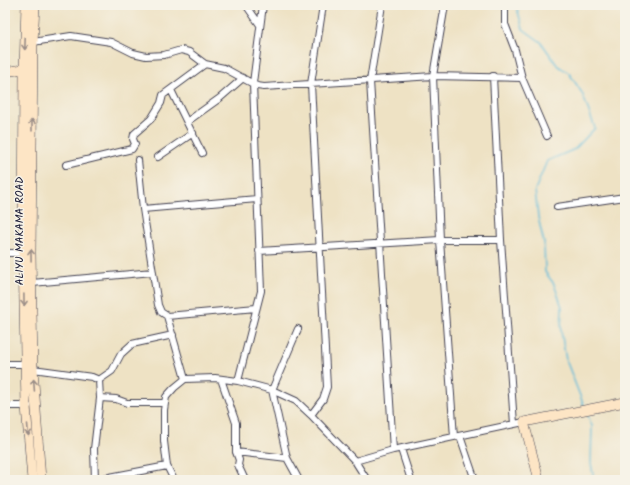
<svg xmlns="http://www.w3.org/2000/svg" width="630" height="485" font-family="Kalam,sans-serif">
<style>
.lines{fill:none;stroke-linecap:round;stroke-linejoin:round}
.stream{stroke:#5abad9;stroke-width:1.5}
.street-casing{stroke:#413f50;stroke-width:8}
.secondary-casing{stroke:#413f50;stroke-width:10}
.street{stroke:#fff;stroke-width:6}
.secondary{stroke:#fde5c5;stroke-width:9}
.oneway{stroke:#9a8d87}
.labels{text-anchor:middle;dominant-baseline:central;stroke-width:3;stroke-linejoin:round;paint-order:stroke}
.street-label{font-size:11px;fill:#22223b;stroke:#f7f3e8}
</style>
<rect width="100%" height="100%" fill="#f7f3e8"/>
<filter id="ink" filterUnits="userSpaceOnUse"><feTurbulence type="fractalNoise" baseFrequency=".025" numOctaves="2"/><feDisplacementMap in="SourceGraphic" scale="8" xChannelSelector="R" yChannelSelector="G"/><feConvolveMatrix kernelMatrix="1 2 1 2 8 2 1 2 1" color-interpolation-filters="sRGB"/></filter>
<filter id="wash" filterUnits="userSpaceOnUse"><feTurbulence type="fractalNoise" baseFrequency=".012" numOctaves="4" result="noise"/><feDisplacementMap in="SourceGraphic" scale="16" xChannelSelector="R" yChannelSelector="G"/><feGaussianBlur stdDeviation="0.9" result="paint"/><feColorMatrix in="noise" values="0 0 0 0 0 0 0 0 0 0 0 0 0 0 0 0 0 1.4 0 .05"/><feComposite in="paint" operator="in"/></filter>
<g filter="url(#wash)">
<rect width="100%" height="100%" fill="#eee2c4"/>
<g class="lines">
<path class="stream" d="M516,5L523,29L541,42L557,65L569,73L582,93L595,128L575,149L547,161L535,190L538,217L544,243L545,272L554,284L562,307L561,331L566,360L584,406
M587,413L592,426L591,463L594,480"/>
</g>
</g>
<g filter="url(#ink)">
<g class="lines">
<g class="street-casing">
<path id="street" d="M246,5L260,25
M382,5L370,81L393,450
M445,5L433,76L440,240L454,437
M505,5V24L515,50L522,78L547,136
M33,42L71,36L111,42L133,53L146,56L164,55L181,50L189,52L205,64L224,68L257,86L264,87L433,76L522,78
M493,76L501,240L514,424
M171,90L202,153
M188,121L220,98L243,78
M158,157L193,133
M138,160L143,209L158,305L161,312L167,316L256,308
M66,165L132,149L135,144L133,139L134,134L151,119L161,103L163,95L205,64
M557,207L625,197
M143,209L257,199
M259,251L440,240H501
M5,253H23
M32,283L153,272
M167,316L185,379
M298,329L272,390L287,458L299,480
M5,364H25
M33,369L92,377L99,380
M221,379L236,423V452L239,460L238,465L245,480
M99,380L112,371L121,354L132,344L173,335
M238,381L261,291L253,83L263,5
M100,398L116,399L127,403H165
M5,406H28
M311,415L323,399L327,387L311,84L323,5
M460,436L475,480
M401,449L411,480
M236,452L287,458
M355,461L393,450L524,422
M94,480L167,466
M95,480L94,449L100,398L99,380
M174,480L167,466L164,441V410L166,397L174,388L185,379L215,378L238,381L272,390L296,401L311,415L355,461L367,480"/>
</g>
<g class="secondary-casing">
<path id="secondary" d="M26,5L24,69L23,253L26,406L32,480
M35,5L33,42L31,253L33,369L41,480
M5,72L29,68
M539,480L524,422L625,402"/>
</g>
<use href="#street" class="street"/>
<use href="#secondary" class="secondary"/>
</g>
<defs><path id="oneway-shaft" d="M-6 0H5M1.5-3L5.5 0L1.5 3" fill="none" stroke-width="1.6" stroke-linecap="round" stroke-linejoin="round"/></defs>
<g class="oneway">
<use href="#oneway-shaft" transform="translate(25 44) rotate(92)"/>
<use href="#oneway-shaft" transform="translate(32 125) rotate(-90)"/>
<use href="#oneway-shaft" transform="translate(31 255) rotate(-91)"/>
<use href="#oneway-shaft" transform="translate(24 300) rotate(89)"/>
<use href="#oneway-shaft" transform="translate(34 385) rotate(-94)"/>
<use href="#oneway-shaft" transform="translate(28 430) rotate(85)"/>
</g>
</g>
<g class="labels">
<g class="street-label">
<text transform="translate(20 231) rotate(-90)">ALIYU MAKAMA ROAD</text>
</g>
</g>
<rect width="630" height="485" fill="none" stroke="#f7f3e8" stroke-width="20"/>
</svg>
